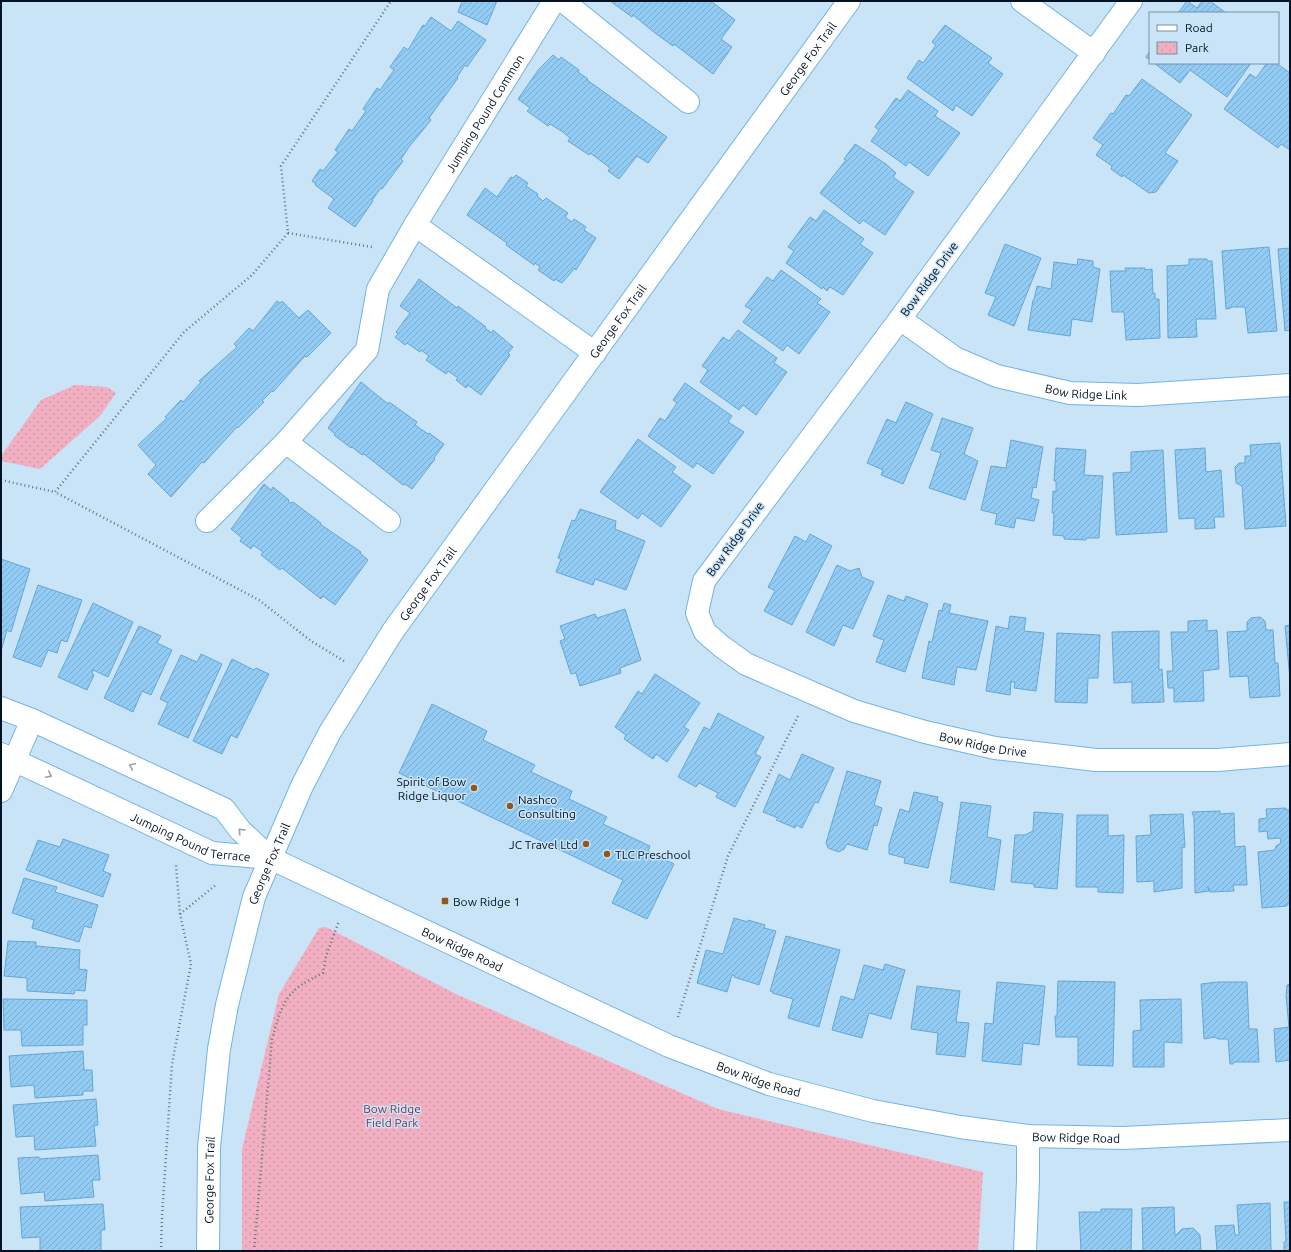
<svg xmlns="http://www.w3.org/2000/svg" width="1291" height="1252" font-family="Ubuntu,sans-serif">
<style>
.park{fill:url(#park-dots)}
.building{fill:url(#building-hatch);stroke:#64a6d4}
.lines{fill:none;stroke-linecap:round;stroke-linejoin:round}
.minor-casing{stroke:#72b4e3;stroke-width:24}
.tertiary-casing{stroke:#72b4e3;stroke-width:24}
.path{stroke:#5f7587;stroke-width:2.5;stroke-dasharray:1 3;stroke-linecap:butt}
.minor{stroke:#fff;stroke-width:22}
.tertiary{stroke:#fff;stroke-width:22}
.oneway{stroke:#99a0a7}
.poi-dot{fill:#935619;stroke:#cae4f7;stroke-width:1.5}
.labels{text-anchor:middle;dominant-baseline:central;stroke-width:3;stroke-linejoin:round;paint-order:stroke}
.street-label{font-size:12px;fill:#001223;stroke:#cae4f7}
.poi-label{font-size:12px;fill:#001223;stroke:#cae4f7;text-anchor:start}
.park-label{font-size:12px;fill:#7f304d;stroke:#cae4f7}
</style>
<defs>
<pattern id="park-dots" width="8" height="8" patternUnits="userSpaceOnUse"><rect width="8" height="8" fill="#f2afc2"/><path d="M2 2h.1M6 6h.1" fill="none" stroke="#ce96a6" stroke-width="1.8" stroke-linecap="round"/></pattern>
<pattern id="building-hatch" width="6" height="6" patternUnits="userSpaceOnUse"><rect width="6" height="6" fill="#92cbf4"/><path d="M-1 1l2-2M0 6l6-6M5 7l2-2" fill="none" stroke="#7cadd1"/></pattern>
</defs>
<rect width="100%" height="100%" fill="#cae4f7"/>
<path class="park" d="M75,385L107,387L116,393L100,416L40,469L1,461V456L41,400Z
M326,927L458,995L718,1109L983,1172L978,1251H242V1149L279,994L319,928Z"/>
<path class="building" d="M462,1H497L487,25L458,12Z
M610,1H711L735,20L721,39L732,47L713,74L674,44L673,46L655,33L633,15L632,17Z
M1187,1L1197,8L1202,1H1210L1226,13H1178Z
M431,17L451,31L458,21L486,40L467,67L465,65L457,77L458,78L429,118L431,120L409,147L401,159L403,161L382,189L381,188L372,200L373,201L355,227L328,208L334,199L315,185L316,184L312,181L320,169L323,171L338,152L335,150L349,129L352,131L366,111L363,109L377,88L380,90L394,70L390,67L404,47L408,50L423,25L425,26Z
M945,25L992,58L988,63L1003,74L972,116L956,105L953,111L907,78L919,60L923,63L936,45L932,42Z
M1150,51V60L1146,57Z
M553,55L559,60L561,57L579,70L578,72L588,79L587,80L667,137L648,163L637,156L619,179L608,171L610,168L597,158L590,153L589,155L568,141L570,138L563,132L550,124L548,126L527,111L530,108L518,99L539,69Z
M1154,63H1251L1227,97L1190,70L1180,83Z
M1267,63H1276L1290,73V150L1281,144L1278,148L1224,109L1250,74L1256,78Z
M1142,79L1192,115L1165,153L1178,161L1156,192L1149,193L1123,175L1122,177L1111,169L1112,166L1096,155L1103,145L1093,138L1111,113L1113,114L1126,95L1129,96Z
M908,90L938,111L935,116L960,133L928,176L909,162L906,166L871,141L879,130L875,127L896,98L900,101Z
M855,144L886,164L896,173L893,177L914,192L885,235L863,220L860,224L820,193L846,160L844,159Z
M516,175L528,183L526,186L538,194L537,196L543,201L546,198L568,213L565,217L572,222L574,219L586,227L584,230L596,238L576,270L575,268L562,283L555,279L554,281L538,270L540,267L535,263L534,265L506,245L507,243L467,215L485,188L497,197L511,177L513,178Z
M824,210L864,239L860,244L873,253L843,295L830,287L827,291L823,287L822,289L786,263L794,251L788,247L810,217L816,221Z
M1005,244L1041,258L1014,326L988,315L996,297L985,293Z
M1269,247L1277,331L1248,333L1245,307H1231V308L1226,309L1222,251Z
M1290,248V330L1285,331L1278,249Z
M1078,259L1093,261V267L1100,269L1092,322L1072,319L1070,336L1028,330L1033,300H1034L1037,286L1051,289L1054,262L1077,265Z
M1189,259H1207V261H1212L1216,319H1196L1197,337L1168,338L1167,266L1189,265Z
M1125,268H1145V270L1152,269L1153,294L1155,293V299H1159L1160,338L1126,340L1124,312H1112L1110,271H1126Z
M781,270L821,299L817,303L830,312L799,354L787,345L783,351L743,322L752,310L745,306L767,277L773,281Z
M419,279L457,308L458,306L486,327L485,328L492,333L493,330L513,347L508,353L510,355L481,395L468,385L466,388L456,380L458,378L448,371L446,374L426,360L429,356L421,350L420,352L407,343L405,345L395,337L398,334L396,332L410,313L400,306Z
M277,301L280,303L282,301L299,318L308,310L331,333L307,357L305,356L273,392L272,391L262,401L264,402L238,428L237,427L204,463L202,462L171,497L148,474L156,465L138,445L167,418L165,417L181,400L183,402L201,382L199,381L237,347L234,344L249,328L253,331Z
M738,330L777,358L774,363L787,372L756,415L743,405L739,410L700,382L708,370L702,366L723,337L729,341Z
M361,382L388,404L389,402L417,422L415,425L428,434L429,433L444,444L434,458L435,459L412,489L405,484L403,485L364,454L362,455L352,447L351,448L334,435L335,434L328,428Z
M685,383L732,416L728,422L744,432L713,474L697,463L693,468L648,436L660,418L665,421L677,403L673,400Z
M906,402L933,414L903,484L881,475L883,470L867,463L887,419L896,423Z
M942,418L973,428L964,454L978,461L965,500L929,488L941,453L931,450Z
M638,439L676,467L672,472L691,486L661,527L642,513L638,519L600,492Z
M1011,440L1043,447L1036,488L1033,487L1031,498L1039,500L1034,521L1016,518L1014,528L995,524L997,514L981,510L991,466L1006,468Z
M1280,443L1286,526L1245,529L1242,486L1236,483L1235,467L1239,463H1245V456H1251L1250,445Z
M1056,448L1086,450L1084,475L1103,476L1099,538H1086V540L1064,539V536L1053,535L1054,513H1052L1053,491L1056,492V481H1054Z
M1205,448L1206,472L1221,470L1224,517H1214L1215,528L1195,529V518L1179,519L1175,450Z
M1163,450L1167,532L1116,535L1113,473L1131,472V452Z
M264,484L271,490L273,487L289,500L288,501L291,503L293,502L321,523L320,524L361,552L360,553L368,560L335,605L323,596L321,599L282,568L280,570L261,555L263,552L253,545L251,549L240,541L242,538L231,529Z
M580,509L616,521L615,529L645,541L626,590L595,579L593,585L556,572L561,559L558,558L572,520L575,521Z
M810,534L832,546L792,625L764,611L775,591L768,587L795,536L806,542Z
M1,559L30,569L11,632L7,630L1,651Z
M837,565L850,571L859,568L862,577L874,582L853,629L843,625L834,646L806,632Z
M38,585L82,600L67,642L61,640L57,653L48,650L41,667L13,657Z
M888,595L904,601L906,596L928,604L905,672L876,662L884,640L873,636Z
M93,603L133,622L108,677L93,670L92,674L94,675L87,690L58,677Z
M944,603L951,605L949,613L988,621L976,670L957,667L954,685L922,678L929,641L932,642L939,610L942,611Z
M625,609L641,660L620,668L621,673L580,686L576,673L571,674L560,641L565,639L560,626L595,614L597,618Z
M1010,616L1026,618L1024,631L1044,633L1036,691L1014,688L1015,682H1011L1010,695L986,691L996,626L1008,629Z
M1260,617L1265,621L1266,630H1273L1275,663H1278L1280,696L1250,698L1248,676L1230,677L1227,632L1247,631V622L1251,618Z
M1207,620V631L1217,630L1219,669L1203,671L1204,701L1174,702V688H1168L1167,671H1173L1171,632H1188V621Z
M1290,625V679L1285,626Z
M139,626L161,636L157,643L172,650L151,695L142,691L133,712L104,698Z
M1159,631V670L1162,669L1164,702L1132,703V682L1114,683L1112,632Z
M1057,633L1100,635L1098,678H1088L1087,703L1055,702Z
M201,654L222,664L188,738L158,724L168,703L160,699L181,655L197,662Z
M232,659L254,670L256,668L269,674L237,738L231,735L222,754L193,741Z
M655,674L700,703L684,727L689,730L667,762L656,754L653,759L624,739L626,735L615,727L638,691L642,694Z
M432,704L487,731L483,740L535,765L531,772L572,791L569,799L607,817L603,824L650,846L648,851L674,864L647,919L612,903L623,880L399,773Z
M718,713L764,737L755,754L761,757L735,807L716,797L718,793L699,783L696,787L678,777L704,727L710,730Z
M802,754L834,768L818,803L815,802L802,828L796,825L795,828L776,820L778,818L763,812L779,774L790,780Z
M847,771L881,781L874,805L882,808L877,826L874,825L867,850L847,844L844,849L839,852L828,848L826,843Z
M914,792L938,797L937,801L943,803L928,868L904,863L905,858L889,854V845L900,809L909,812Z
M961,802L991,806L987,837L1001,840L994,890L950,882Z
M1286,808V810H1290V904H1287V906L1262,908L1258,852L1275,850L1276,846L1281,843L1280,838L1268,839L1267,831L1259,832V819L1267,818L1266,809Z
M1220,811V814L1234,813L1235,847L1245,846L1247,885H1233L1234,891L1210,892L1208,887L1209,891L1195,893L1194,818L1192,812Z
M1034,812L1063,814L1057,889L1034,887V884L1011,882L1015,835H1025L1033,831Z
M1183,814L1185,847L1182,848V888L1154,892V881L1137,882L1136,836L1151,835L1150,815Z
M1077,815H1108V836L1124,835L1123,893L1098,892V887H1076Z
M63,839L109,855L103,871L111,874L103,897L26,870L38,840L60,847Z
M24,878L57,887L55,892L98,905L91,928L84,926L79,942L32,928L34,920L12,913Z
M734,918L748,922V920L765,925L764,928L776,931L759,985L734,977V975H732L727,992L697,983L706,950L723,954Z
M786,936L840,950L819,1027L788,1018L793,999L772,993L773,992L770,991Z
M8,941L36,942V948L37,946L80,950L79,969L87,970L85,991L75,990L74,994L27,991V978L4,976Z
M885,964L905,970L891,1019L869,1013L862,1038L832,1030L841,996L854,1000L864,965L883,970Z
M1058,981L1115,982L1113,1066L1078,1065V1037H1056L1055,1016H1057Z
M997,982L1045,986L1039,1045L1023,1043L1021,1065L982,1061L985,1023L993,1024Z
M1218,982H1247L1249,1029H1257L1259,1062H1234L1233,1064H1230L1228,1039H1218L1215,1037L1204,1039L1201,984Z
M1290,984V1060L1276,1062L1274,1029L1289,1027L1286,996L1287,985Z
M917,986L960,991L956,1022L969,1023L965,1057L936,1054L938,1033L911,1029Z
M3,999L87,1000V1025H83V1045L22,1046L21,1030H4Z
M1181,999L1182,1043L1164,1042V1067H1133V1031L1141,1030L1140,1000Z
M83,1051L84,1070H92L93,1091H83V1095L35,1098L34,1085L11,1087L9,1056Z
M96,1099L98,1125L94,1126L96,1146L35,1150L34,1136L16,1137L13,1105Z
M98,1155L100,1180H92L94,1197L45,1201L44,1192L21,1194L18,1158L39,1157V1159Z
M1284,1202H1290V1251H1284V1242H1286Z
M1270,1203L1271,1251H1217L1215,1226L1234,1225L1235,1235H1239L1237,1205Z
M103,1204L105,1230H101V1251H40V1237L22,1238L20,1207Z
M1174,1207L1175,1236L1182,1229L1193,1228L1200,1235L1201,1251H1143L1142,1208Z
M1101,1209H1132L1131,1251H1081L1079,1212H1101Z"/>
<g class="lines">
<g class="minor-casing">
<g id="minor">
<path d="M563,1L688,102"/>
<path d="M1022,1L1094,53"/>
<path id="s1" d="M1131,1L900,319L704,581L697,613L705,632L721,646L746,664L854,711L925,732L995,748L1096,760H1218L1290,754"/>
<path d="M415,225L595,353"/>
<path id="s2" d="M900,319L955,358L997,376L1070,393L1138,395L1290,385"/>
<path d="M286,442L389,521"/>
<path id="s3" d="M207,521L286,442L367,350L378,289L415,225L554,1"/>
<path id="s4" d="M1,708L32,720L224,809L240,830L270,858L669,1046L769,1084L873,1111L960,1127L1028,1136L1123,1138L1290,1130"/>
<path id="s5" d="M1,754L212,853L270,858"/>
<path d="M1,791L32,720"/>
<path d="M1025,1251L1028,1180V1136"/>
</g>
</g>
<g class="tertiary-casing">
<g id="tertiary">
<path id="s6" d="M208,1251L209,1148L219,1049L227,1005L254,897L302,786L330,732L393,631L849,1"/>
</g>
</g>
<path class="path" d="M288,233L372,247
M1,480L55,492
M344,661L311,641L259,600L55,492L184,332L252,275L288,233L281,166L391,1
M180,914L217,884
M678,1017L728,856L799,714
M161,1251L162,1216L172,1064L191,964L180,914L176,865
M254,1251L272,1039C283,1001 285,991 323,973L326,956L339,921"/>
<use href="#minor" class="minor"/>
<use href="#tertiary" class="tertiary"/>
</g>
<defs><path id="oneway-chevron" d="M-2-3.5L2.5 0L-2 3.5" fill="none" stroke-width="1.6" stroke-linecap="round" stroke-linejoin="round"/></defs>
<g class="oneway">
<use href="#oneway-chevron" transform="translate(132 766) rotate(-155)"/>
<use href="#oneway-chevron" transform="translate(49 775) rotate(26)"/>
<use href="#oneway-chevron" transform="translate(241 831) rotate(-133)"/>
</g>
<g class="poi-dot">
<circle cx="474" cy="788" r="4"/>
<circle cx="510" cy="806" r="4"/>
<circle cx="586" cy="844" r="4"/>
<circle cx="607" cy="854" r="4"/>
<rect x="441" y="897" width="8" height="8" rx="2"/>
</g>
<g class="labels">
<g class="street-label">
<text stroke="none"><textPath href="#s6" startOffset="1366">George Fox Trail</textPath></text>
<text stroke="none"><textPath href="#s3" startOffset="502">Jumping Pound Common</textPath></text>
<text transform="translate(929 279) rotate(-54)">Bow Ridge Drive</text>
<text stroke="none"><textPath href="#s6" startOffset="1042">George Fox Trail</textPath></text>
<text stroke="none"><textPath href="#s2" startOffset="204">Bow Ridge Link</textPath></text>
<text transform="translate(735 539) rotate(-54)">Bow Ridge Drive</text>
<text stroke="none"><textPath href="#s6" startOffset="718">George Fox Trail</textPath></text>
<text stroke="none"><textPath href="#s1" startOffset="1077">Bow Ridge Drive</textPath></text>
<text stroke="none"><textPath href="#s5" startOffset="208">Jumping Pound Terrace</textPath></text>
<text stroke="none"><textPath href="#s6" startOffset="395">George Fox Trail</textPath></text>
<text stroke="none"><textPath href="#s4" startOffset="525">Bow Ridge Road</textPath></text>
<text stroke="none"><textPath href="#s4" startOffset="849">Bow Ridge Road</textPath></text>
<text stroke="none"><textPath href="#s4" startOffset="1173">Bow Ridge Road</textPath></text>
<text stroke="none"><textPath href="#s6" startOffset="71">George Fox Trail</textPath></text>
</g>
<g class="poi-label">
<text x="466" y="781" text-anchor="end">Spirit of Bow<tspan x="466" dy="14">Ridge Liquor</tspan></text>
<text x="518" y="799">Nashco<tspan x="518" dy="14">Consulting</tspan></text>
<text x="578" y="844" text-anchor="end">JC Travel Ltd</text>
<text x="615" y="854">TLC Preschool</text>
<text x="453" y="901">Bow Ridge 1</text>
</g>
<g class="park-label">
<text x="392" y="1108">Bow Ridge<tspan x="392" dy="14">Field Park</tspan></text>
</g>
</g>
<rect width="1291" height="1252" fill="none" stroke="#001223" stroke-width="4"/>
<rect x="1149" y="12" width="130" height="52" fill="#cae4f7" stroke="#7990a2"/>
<rect x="1157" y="25" width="20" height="6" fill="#ffffff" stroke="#7990a2"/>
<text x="1185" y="32" font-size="12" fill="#001223">Road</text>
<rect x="1157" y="42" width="20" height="12" fill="url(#park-dots)" stroke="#7990a2"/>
<text x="1185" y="52" font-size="12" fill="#001223">Park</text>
</svg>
